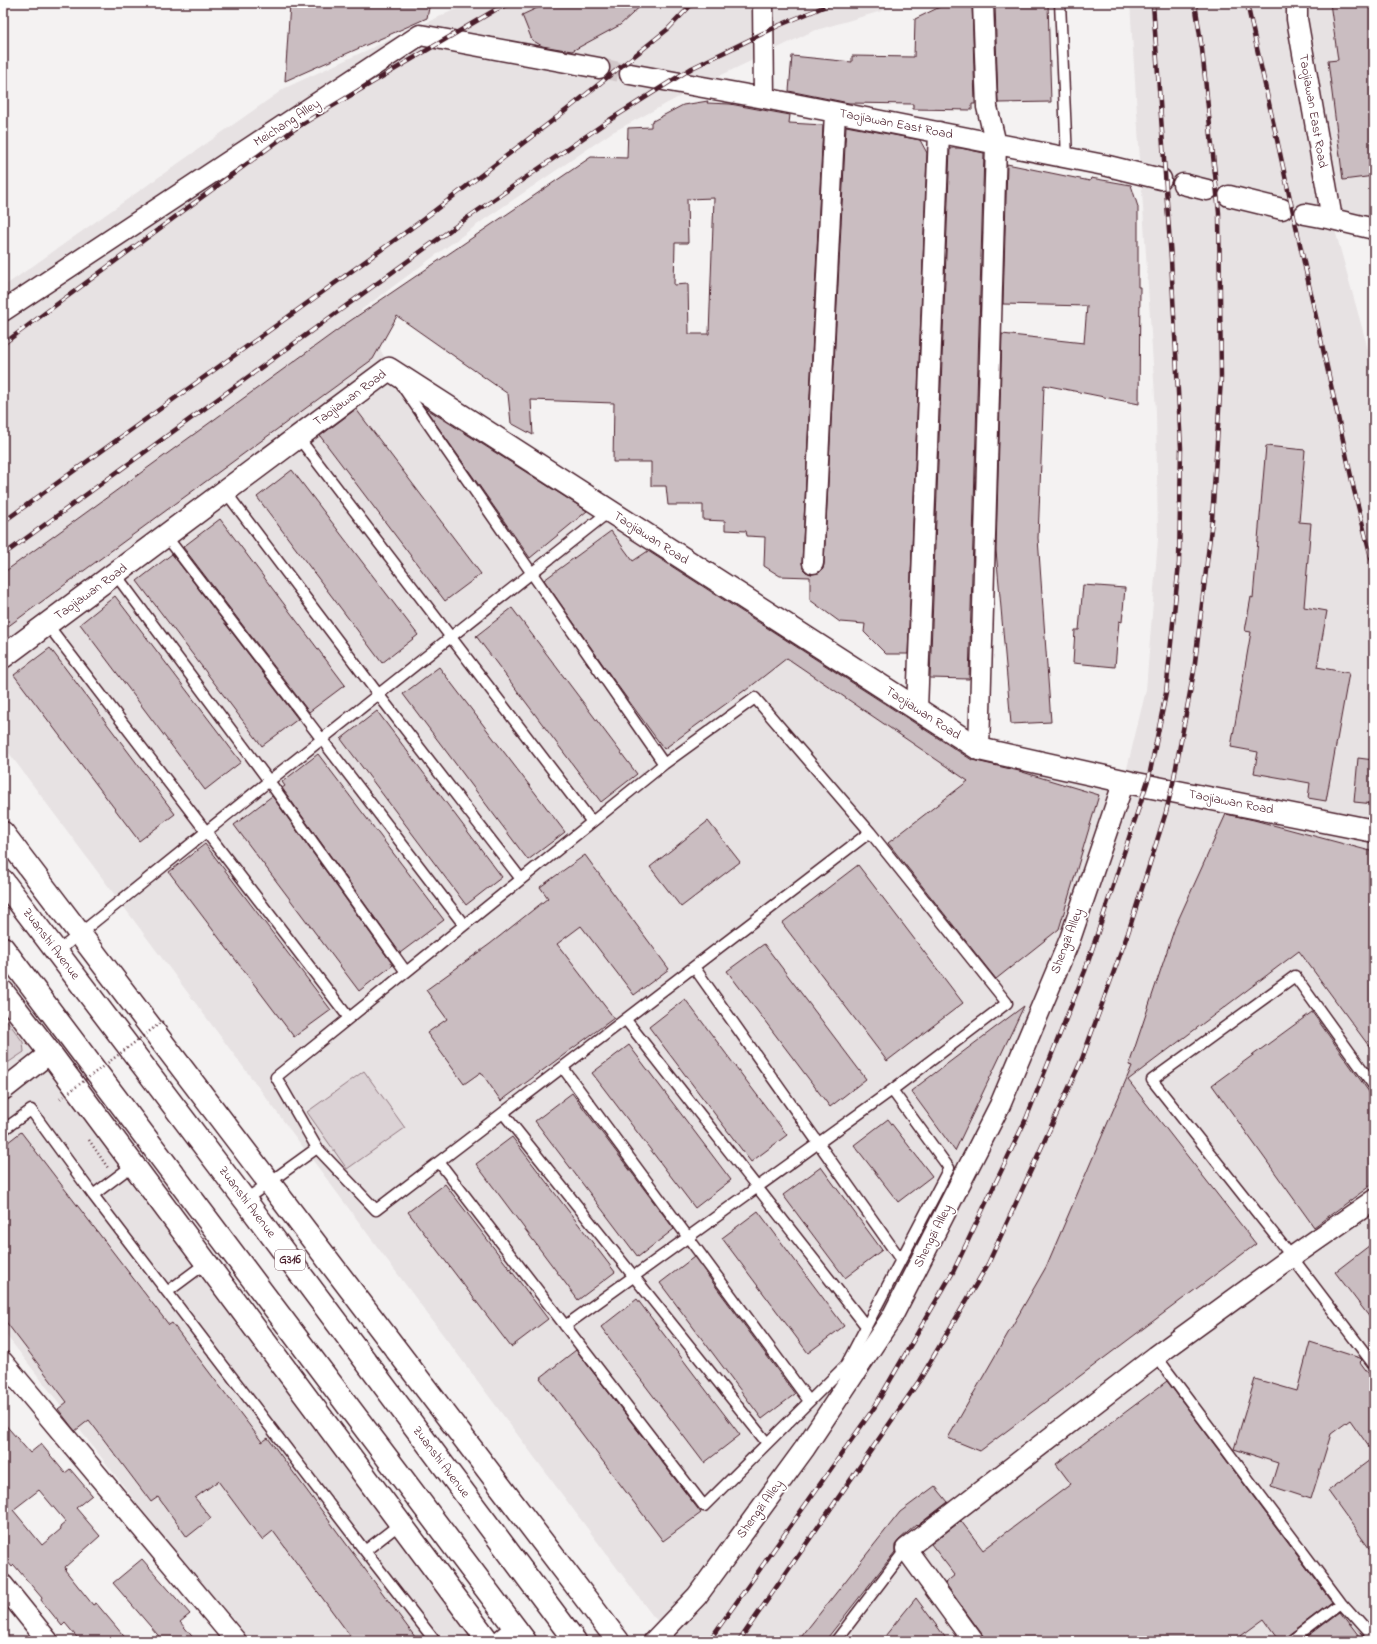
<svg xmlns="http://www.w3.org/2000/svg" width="1377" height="1644" font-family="'Indie Flower',sans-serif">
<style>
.built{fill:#e7e2e3}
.green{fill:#dbd2d5;stroke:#927880}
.building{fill:#cabdc1;stroke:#4a1f2b;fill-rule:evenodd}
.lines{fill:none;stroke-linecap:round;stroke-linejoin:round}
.street-tunnel{stroke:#d2c8ca;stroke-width:20;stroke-dasharray:20 10;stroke-linecap:butt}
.lane-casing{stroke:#4a1f2b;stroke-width:13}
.street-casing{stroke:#4a1f2b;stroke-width:23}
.secondary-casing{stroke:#4a1f2b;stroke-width:25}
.highway-casing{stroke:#4a1f2b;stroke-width:25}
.path{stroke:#4a1f2b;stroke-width:2.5;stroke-dasharray:1 3;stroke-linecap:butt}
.lane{stroke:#fff;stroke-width:10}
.street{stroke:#fff;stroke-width:20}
.secondary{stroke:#fff;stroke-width:22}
.highway{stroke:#fff;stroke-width:22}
.rail-casing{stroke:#4a1f2b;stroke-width:4.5}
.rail{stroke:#fff;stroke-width:3;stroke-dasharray:9;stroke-linecap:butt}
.path-bridge{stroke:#4a1f2b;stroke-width:2.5;stroke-dasharray:1 3;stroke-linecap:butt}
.labels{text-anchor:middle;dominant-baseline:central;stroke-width:3.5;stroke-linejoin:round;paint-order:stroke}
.shield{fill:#fff;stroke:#80626b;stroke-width:1}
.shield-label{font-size:12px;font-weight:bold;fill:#4a1f2b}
.street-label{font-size:13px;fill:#4a1f2b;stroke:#fff}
</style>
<rect width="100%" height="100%" fill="#f4f2f2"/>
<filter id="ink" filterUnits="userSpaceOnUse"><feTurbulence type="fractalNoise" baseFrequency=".025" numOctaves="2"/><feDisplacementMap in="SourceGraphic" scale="8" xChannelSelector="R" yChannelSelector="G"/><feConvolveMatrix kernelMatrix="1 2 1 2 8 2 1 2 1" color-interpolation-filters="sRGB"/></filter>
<g filter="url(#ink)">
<path class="built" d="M469,3H909L813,31L709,81L611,133L485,219L361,310L390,369L979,749L1124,781L1146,690L1158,539L1156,412L1130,3H1374V228L1332,219L1374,371V1641H677L652,1615L3,745V287L285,88Z
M3,976L479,1641H244L3,1331Z"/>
<path class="green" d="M3,1015L23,1042L24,1052L3,1066Z
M364,1071L405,1128L347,1169L307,1112Z"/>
<path class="building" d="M290,3H430L427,18L285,81Z
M548,3H644L620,25L572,51L542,46L532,40L522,15Z
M948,3H972L975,104H972V110L913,109V104L849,103L789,91L792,56L852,62V56L914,57L915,19Z
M995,3H1048L1051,102L998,103Z
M1330,3H1374V176L1343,180L1328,61L1338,60Z
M708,101L707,103L730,104L790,115L789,123L823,125L802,562L803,569L806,572L812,574L819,573L823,569L824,564L846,126L920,140L927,153L908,654H886L864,632L865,624L840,622L810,600V577L780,576L764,566L765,537L747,536L746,531L725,530V521L703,520V505H668L666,486H651V462H613L614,403L531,400L533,435L511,423L508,394L397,316L373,359L3,630V573L347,323L591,157L627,158L628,128L651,127V122L683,105ZM714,198L709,334H689L688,284L674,285L675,243H688L687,199Z
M950,148H960L984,153L969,679L930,678Z
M1007,164L1090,181L1091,178L1131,185L1138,207V287H1140L1139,404L1044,385L1038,538L1051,722L1011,724L996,550L1002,334L1084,343L1087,306L1003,304Z
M424,407L587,511L530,558Z
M356,409L481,574L445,601L320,436Z
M1266,446L1305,450L1299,522L1311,523L1304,607L1327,611L1317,667L1349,673L1326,801L1308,798L1310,783L1254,773L1258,752L1231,747L1251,632L1245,631L1251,597L1253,598Z
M292,470L418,635L382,663L257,497Z
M220,519L345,685L309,712L183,547Z
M611,531L633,561L648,551L972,760L1019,771L1099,795L1059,929L996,979L888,843L968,781L787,658L745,691V690L664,749L615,682L544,580Z
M172,554L298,719L262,746L137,581Z
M1083,585L1125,588L1122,622L1119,621L1115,667L1073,663L1075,630H1079Z
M115,596L241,762L205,790L80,624Z
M512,608L637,774L601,802L476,636Z
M50,648L175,814L139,841L14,675Z
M439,667L565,832L528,860L403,694Z
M377,711L502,877L466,905L341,739Z
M318,754L444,920L400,953L282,788L285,786L282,782Z
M1358,758L1374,760V804L1354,802Z
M272,796L393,965L359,991L234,825Z
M1226,814L1254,820L1374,852V1053L1299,951L1128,1080L1256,1244L980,1451L948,1438L1046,1267L1132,1066L1129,1065L1175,927Z
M708,821L740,862L681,907L650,867Z
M205,844L331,1010L294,1037L169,872Z
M585,855L669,969L634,995L581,926L557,944L614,1018L501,1101L481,1072L464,1084L427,1033L447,1019L426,990L490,944L548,898L540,887Z
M858,865L963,1003L887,1061L782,923Z
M764,944L866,1079L830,1107L727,971Z
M685,999L787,1135L751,1162L649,1027Z
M1024,1006L955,1151L911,1091Z
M1312,1012L1374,1099V1183L1314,1227L1212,1085Z
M629,1045L731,1180L695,1208L592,1073Z
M572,1093L674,1229L638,1257L535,1121Z
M888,1119L932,1176L898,1202L854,1145Z
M21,1132L169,1325L172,1323L262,1442L268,1438L418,1641H354L273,1531L262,1540L218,1481L195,1498L211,1518L187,1537L158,1497L151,1502L89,1420L75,1431L58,1409L67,1402L3,1318V1146Z
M512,1137L615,1272L578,1300L476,1164Z
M821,1167L882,1250L845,1278L783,1195Z
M445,1184L548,1319L511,1347L408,1212Z
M758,1211L844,1326L808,1353L722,1238Z
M1374,1242V1323L1335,1272Z
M694,1257L795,1394L762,1419L660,1283Z
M637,1299L740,1435L704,1463L601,1327Z
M1310,1342L1360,1358L1362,1360L1360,1362L1374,1381V1454L1350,1420L1331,1434L1311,1499L1271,1486L1278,1463L1234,1449L1255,1379L1297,1391Z
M576,1350L701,1513L663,1541L540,1378Z
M1167,1381L1332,1602L1287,1636L1285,1641H1280L1264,1619L1234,1641H987L945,1583L955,1575L931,1544L961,1521L983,1550L1071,1484L1056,1464Z
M3,1422L30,1453L41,1444L65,1473L70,1469L92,1495L76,1508L100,1536L65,1567L66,1569L65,1570L93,1605L96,1603L128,1641H80L65,1623L62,1626L41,1600L42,1598L14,1565L12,1567L3,1556ZM39,1490L66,1522L60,1527L61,1529L42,1545L13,1510Z
M1374,1457V1555L1328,1491Z
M935,1486L948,1502L917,1526L916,1525L899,1540L895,1545V1552L825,1641H798L900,1512Z
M142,1559L190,1614L180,1622L196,1641H163L113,1583Z
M916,1598L948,1641H881Z
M1340,1612L1362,1641H1302Z"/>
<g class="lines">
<path class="street-tunnel" d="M599,68L630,74"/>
<g class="lane-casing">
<path id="lane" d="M1060,3L1067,158
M400,383L664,764
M298,437L592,822
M225,491L378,694L521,879
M166,536L464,925
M116,575L269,781L406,972
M47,624L349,1018
M57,952L269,781L610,511
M694,967L901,1260
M626,1020L866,1326
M563,1068L809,1401
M1374,1086L1295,976L1152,1080L1292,1257L1374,1365
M503,1113L767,1443
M3,1130L31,1110L93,1195
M439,1162L704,1506L846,1365L949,1168L892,1090L1007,1003L870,832
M133,1165L93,1195L365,1551L401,1523
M245,1200L317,1148L376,1210L870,832L755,698L664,764L276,1077L317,1148
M167,1292L206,1263
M565,1326L892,1090
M1156,1356L1341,1603L1374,1640
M365,1551L435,1641
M836,1641L906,1549
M1291,1641L1341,1603"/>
</g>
<g class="street-casing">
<path id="street" d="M763,3L764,98
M1297,3V19L1332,219L1374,229
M630,74L764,98L1104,165L1161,179
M1183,184L1207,190
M1229,196L1282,209
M1305,214L1332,219
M3,311L420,35L599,68
M813,563L835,112
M917,709L939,132
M979,749L996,144L987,107L983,3
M3,1090L50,1053
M3,1362L236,1641
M3,1585L48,1641
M500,1641L516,1628
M654,1641L697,1596L805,1448L892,1317L1000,1105L1070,939L1124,781
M973,1641L906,1549L1156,1356L1292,1257L1374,1200"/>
</g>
<g class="secondary-casing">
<path id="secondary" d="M3,657L389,369L979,749L1132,783L1374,831
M3,833L618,1641
M3,992L50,1053L488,1641"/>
</g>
<g class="highway-casing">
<path id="highway" d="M3,881L245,1200L575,1641
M3,948L525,1641"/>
</g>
<path class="path" d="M89,1140L108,1168L109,1167"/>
<use href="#lane" class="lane"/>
<use href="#street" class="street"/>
<use href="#secondary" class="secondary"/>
<use href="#highway" class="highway"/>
<g class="rail-casing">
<path id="rail" d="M1247,3L1354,490L1374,569
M3,344L297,127L495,10L511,3
M3,522L417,224L569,108L668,29L693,3
M3,555L467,218L608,121L692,68L780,25L833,3
M709,1641L874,1408L953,1272L1026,1119L1085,971L1149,777L1166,693L1179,563L1181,448L1171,259L1153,3
M739,1641L919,1381L988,1264L1082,1059L1128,933L1166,812L1173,783L1194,671L1212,520L1221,378L1219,213L1202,49L1195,3"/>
</g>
<use href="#rail" class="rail"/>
<path class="path-bridge" d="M60,1099L163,1021"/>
</g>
</g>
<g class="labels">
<rect class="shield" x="275" y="1250" width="30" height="20" rx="3"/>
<g class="shield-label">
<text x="290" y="1260">G316</text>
</g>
<g class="street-label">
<text transform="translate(1313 111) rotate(80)">Taojiawan East Road</text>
<text transform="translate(287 123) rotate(-33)">Meichang Alley</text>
<text transform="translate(896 124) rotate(11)">Taojiawan East Road</text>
<text transform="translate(350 398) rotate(-36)">Taojiawan Road</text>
<text transform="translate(651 538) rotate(33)">Taojiawan Road</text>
<text transform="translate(91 592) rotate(-36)">Taojiawan Road</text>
<text transform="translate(923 713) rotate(33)">Taojiawan Road</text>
<text transform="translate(1231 802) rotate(11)">Taojiawan Road</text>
<text transform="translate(1067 941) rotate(-69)">Shengzi Alley</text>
<text transform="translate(51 944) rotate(53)">Zuanshi Avenue</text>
<text transform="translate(247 1202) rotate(53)">Zuanshi Avenue</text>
<text transform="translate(933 1236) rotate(-63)">Shengzi Alley</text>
<text transform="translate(441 1462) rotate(53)">Zuanshi Avenue</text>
<text transform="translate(760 1509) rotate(-54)">Shengzi Alley</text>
</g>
</g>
<rect width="1377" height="1644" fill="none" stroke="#fff" stroke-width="16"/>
<rect x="8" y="8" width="1361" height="1628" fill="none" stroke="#4a1f2b" stroke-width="1.5" filter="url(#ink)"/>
</svg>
